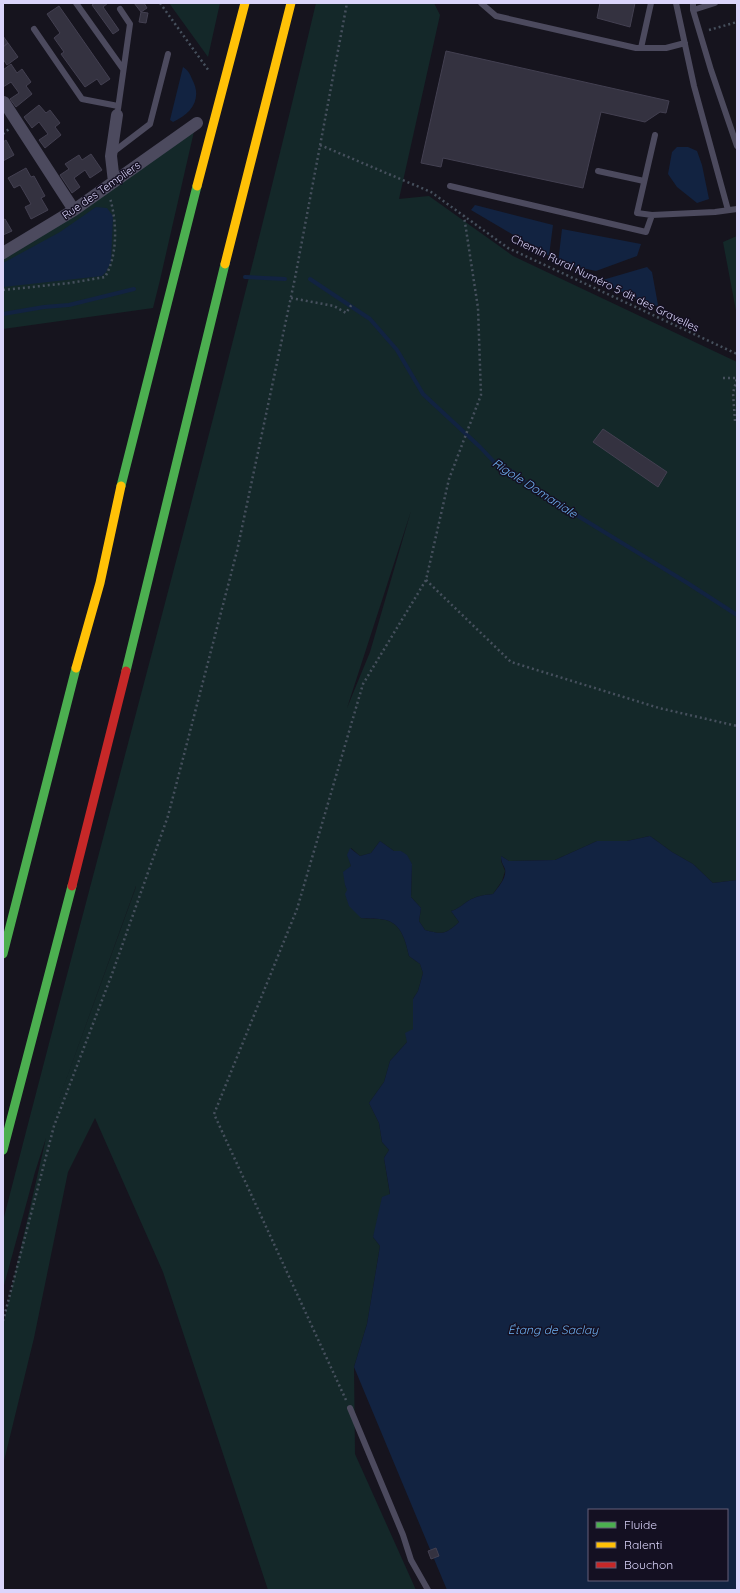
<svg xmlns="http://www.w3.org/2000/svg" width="740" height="1593" font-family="Quicksand,sans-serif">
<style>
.green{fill:#142829;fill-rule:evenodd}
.water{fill:#122341;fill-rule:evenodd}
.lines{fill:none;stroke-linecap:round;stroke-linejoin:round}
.stream{stroke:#122341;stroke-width:4}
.building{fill:#343240;stroke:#434051}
.path{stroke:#46505d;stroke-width:2.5;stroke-dasharray:2 3;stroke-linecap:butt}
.lane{stroke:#4c4a5e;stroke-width:6}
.street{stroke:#4c4a5e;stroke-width:12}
.fast{stroke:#4caf50;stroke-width:9}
.slow{stroke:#ffc107;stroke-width:9}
.jam{stroke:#c62828;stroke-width:9}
.labels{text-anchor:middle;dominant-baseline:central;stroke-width:3;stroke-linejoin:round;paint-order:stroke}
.street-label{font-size:11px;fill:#dbd5fb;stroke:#141022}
.water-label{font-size:12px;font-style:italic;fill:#6db0f1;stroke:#141022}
</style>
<rect width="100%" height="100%" fill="#16141e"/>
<path class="green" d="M169,3H220L208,57Z
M316,3H434L440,15L399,199L429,196L513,256L737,362V880L713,883L693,864L672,852L650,836L627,841H597L555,860L509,861L501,856V861L505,871L502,881L493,894C484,895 476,896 468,901C462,905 458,909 451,911L459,922C446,934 443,935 425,930L419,921L421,908L411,897L412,864L401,851H394L380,841L371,853L360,856L351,848L348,855L351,866L345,885L361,918C369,919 378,918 386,920C402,924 406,943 409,956L420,964L423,973L418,991L413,999V1029L407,1042L390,1061L384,1082L369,1103L379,1123L382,1142L389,1150L384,1158L390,1195L373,1237L380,1246L367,1324L354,1367L355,1454L416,1590H268L163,1272L95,1118L68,1172L34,1338L3,1465V1326L46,1138L35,1172L3,1289V1221C107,815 220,411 316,3ZM411,511L370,652L347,708ZM136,886V887L54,1113Z
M195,127L160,280L153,308L3,329V259L64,221Z
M737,236V316L723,242Z"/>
<path class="water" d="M183,67C188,70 190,74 192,79C203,99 191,114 173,122L170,120Z
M677,147H688L697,151L702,165L709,199L697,203L677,187L668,174L672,152Z
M475,205L553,225L549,256L471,210Z
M96,207L107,208L113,216L111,262L106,272L102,276L3,287V263L60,232Z
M562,229L641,244L637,256L596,271L558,263Z
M647,267L652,272L658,305L657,306L647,304L599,281Z
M650,836L672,852L693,864L713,883L737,880V1590H447L354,1367L367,1324L380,1246L373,1237L382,1197L390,1194L384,1158L389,1150L382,1142L379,1123L369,1103L384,1082L390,1061L407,1042L405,1033L413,1029V999L418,991L423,973L420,964L409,956C406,943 402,924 386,920C378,918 369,919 361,918L349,906L345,894L347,890L345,885L343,872L351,866L347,855L350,848L360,856L371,853L380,841L394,851H401L407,855L412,864L411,897L421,908L419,921L425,930C443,935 446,934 459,922L451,911C458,909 462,905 468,901C476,896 484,895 493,894C498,887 507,878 505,869C503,864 501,862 501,856L509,861L555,860L597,841H627ZM589,1510H727V1580H589Z"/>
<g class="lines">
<path class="stream" d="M245,277L285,279
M310,279L370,319L397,350L423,394L480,447L496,464L513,472L534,489L689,584L737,615
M3,314L44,307L69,305L134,289"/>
</g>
<path class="building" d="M95,3H108L103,7L119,30L113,34L92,5Z
M134,3H144L147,8L141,12Z
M600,3H635L630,27L597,18Z
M59,6L110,79L101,85L97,79L85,87L61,54L64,52L54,38L60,33L47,14Z
M141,12L148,13L146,23L139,22Z
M3,36L8,43L3,47Z
M8,43L18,57L7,65L3,59V47Z
M446,51L669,101L666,113L660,112L645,122L601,112L583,188L443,158L441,167L421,163Z
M11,64L17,73L22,69L31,82L26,86L32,94L16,107L10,99L19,93L11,82L3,87V70Z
M39,105L46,113L50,110L60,123L55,127L61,135L45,148L39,140L48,134L39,122L32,128L24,117Z
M6,140L14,155L3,161V142Z
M91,154L102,170L90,178L85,170L74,178L80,187L72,193L60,175L69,169L65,164L79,155L82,160Z
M26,168L31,177L34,176L45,196L41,198L48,210L31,219L25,207L31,204L20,185L14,188L8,178Z
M5,219L12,231L3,235V220Z
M603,429L667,472L658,487L593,442Z
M436,1548L439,1556L431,1559L428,1551Z"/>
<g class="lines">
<path class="path" d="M160,3L209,71
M709,30L737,22
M3,134L9,129
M320,145L431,192L508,248L737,354
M3,290L70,283L105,277C118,255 117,222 110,198
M291,298L334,306L346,313L352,304
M723,378H737
M735,421L733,393L737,378
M426,580L511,662L659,708L737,726
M3,1321L54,1126L112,974L168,816L237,551L295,278L347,3
M346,1400L214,1114L297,909L363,684L426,580L449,479L481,395L478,308L464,216"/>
<path class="lane" d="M76,3L123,69
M481,3L496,16L636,48H666L685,43
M676,3L694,86L728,210
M693,3V10L711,70L737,146
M693,10L715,3
M34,29L82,99L118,106
M641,48L651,3
M118,109L130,24L120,9
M655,135L637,213L652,215L715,212L737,209
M112,153L150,124L168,54
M598,171L644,181
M450,186L646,232L652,215
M350,1408L403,1535L411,1560L428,1590"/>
<path class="street" d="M4,102L74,210
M114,182L111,156L117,115
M3,253L74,210L197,123"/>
<path class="fast" d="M121,486L197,186
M126,671L225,264
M3,954L76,668
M3,1150L72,886"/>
<path class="slow" d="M197,186L245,3
M225,264L291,3
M76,668L100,583L121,486"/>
<path class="jam" d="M72,886L126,671"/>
</g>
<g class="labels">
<g class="street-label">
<text transform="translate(101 190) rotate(-35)">Rue des Templiers</text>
<text transform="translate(605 283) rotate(26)">Chemin Rural Numéro 5 dit des Gravelles</text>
</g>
<g class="water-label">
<text transform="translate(535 488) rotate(33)">Rigole Domaniale</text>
<text x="553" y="1329">Étang de Saclay</text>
</g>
</g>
<rect width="740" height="1593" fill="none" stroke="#dbd5fb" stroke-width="8"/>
<rect x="588" y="1509" width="140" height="72" fill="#141022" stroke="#645f79"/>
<rect x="596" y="1522" width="20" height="6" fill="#4caf50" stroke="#645f79"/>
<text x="624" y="1529" font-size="12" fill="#dbd5fb">Fluide</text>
<rect x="596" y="1542" width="20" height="6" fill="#ffc107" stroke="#645f79"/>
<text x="624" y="1549" font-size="12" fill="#dbd5fb">Ralenti</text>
<rect x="596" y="1562" width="20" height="6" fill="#c62828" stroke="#645f79"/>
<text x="624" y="1569" font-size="12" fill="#dbd5fb">Bouchon</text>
</svg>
